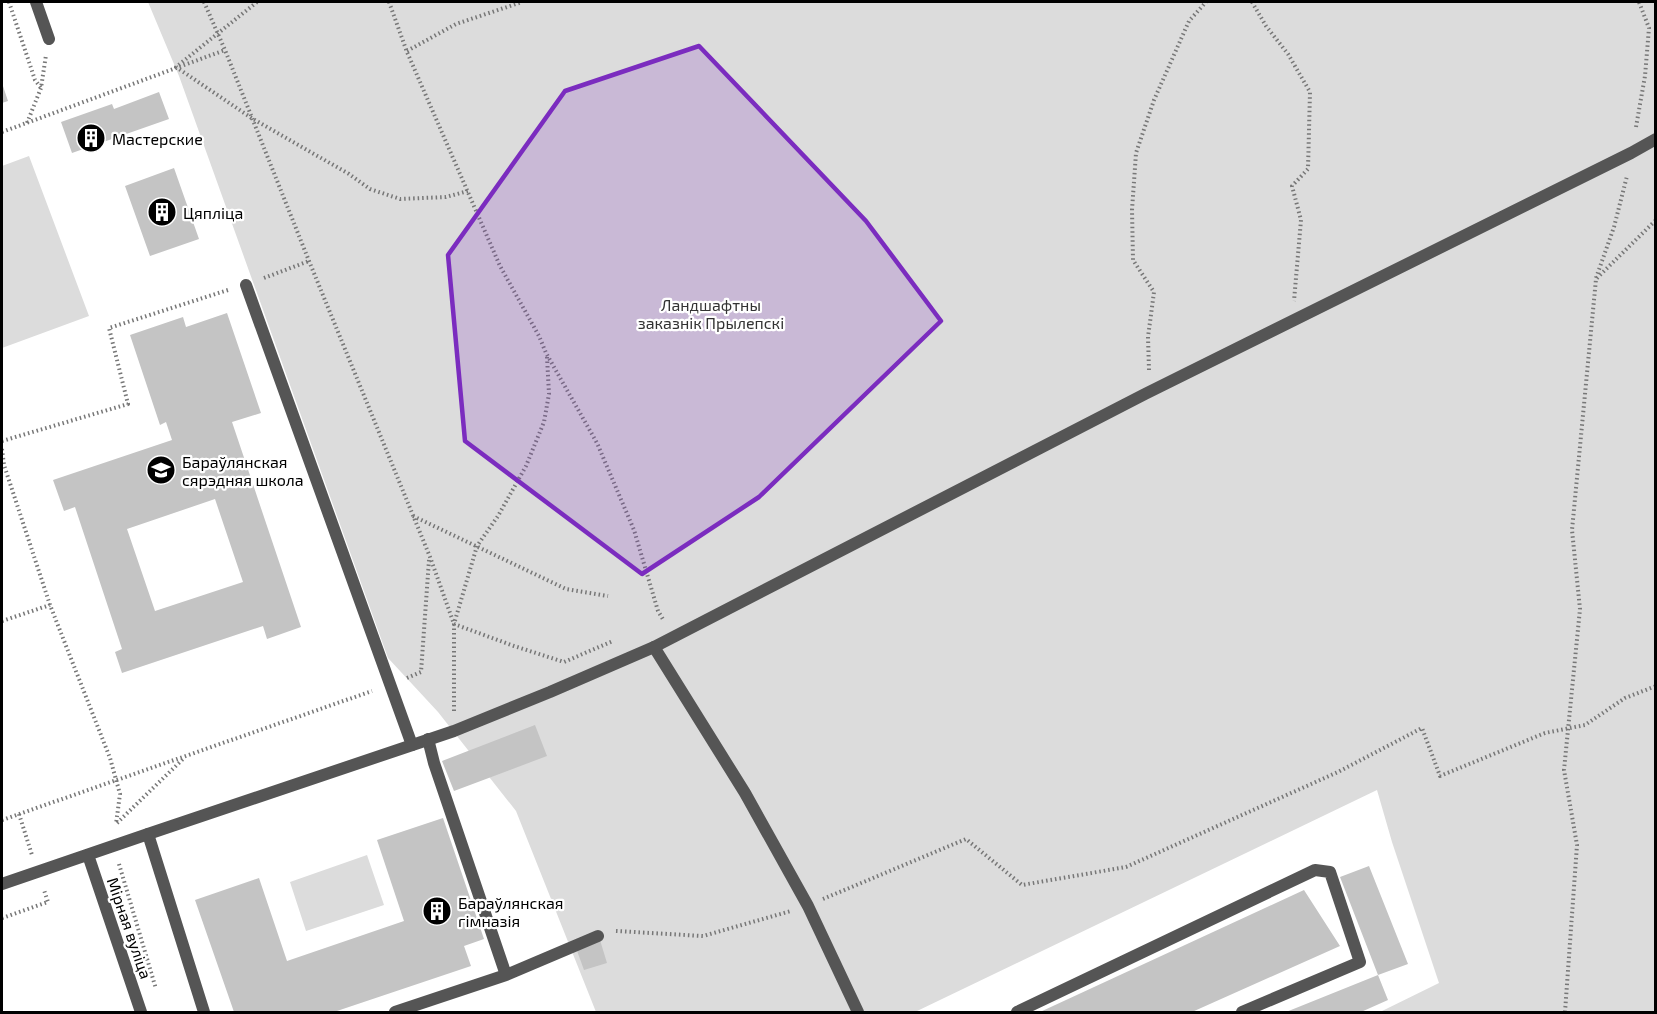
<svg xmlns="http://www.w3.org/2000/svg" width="1657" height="1014" font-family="'Exo 2',sans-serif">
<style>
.green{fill:#dcdcdc}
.building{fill:#c4c4c4;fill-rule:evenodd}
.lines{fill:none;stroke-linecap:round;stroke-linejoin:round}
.path{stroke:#777;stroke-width:4;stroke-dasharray:1.5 3;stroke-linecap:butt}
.lane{stroke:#555;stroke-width:12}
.street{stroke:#555;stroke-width:12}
.marked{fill:#7b2cbf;fill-opacity:0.2;stroke:#7b2cbf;stroke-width:4.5;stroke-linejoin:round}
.labels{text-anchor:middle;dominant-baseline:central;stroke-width:4.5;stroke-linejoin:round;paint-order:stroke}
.poi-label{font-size:16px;fill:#000;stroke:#fff;text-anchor:start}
.park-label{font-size:16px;fill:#333;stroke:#fff}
.street-label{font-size:16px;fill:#000;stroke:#fff}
</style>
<rect width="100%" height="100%" fill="#fff"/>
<path class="green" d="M148,2H1655V1012H1380L1439,983L1392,842L1377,790L915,1012H596L516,811L438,712L388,658L179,76Z
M29,156L89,316L2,348V166Z
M367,855L384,905L306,931L290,882Z"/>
<path class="building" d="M2,83L8,101L2,103Z
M159,92L169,119L72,153L61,122L112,104L114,109Z
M174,168L199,239L150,256L125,186Z
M227,313L261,413L232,422L301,627L267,639L263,626L122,673L115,652L122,649L75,507L64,511L53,480L172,440L166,422L160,425L130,335L183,317L186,327ZM215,499L243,582L155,611L127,529Z
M535,725L547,756L454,791L442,761Z
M443,818L484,939L464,946L471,966L334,1012H234L195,900L259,878L287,961L404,921L377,840Z
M1369,866L1408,964L1378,975L1340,877Z
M1304,890L1340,946L1192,1012H1040Z
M600,940L607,963L584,970L576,948Z
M1378,975L1388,1000L1361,1012H1286Z"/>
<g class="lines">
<path class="path" d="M9,2L35,80L41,88
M204,2L225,50L309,261L430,557L454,624V711
M257,2L176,67L253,119L349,174L370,189L400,199L446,197L468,191
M389,2L407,52L500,266L539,336L546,353L597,443L634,530L658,611L664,621
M1252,2L1266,26L1288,54L1310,92L1308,169L1292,186L1301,220L1294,301
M407,51L456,24L522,2
M27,123L41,88L46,55
M1636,127L1645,76L1649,28L1639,2
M2,132L225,50
M264,278L309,261
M1596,278L1614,227L1627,176
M547,357L549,394L544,422L526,466L498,516L477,546L454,624L514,646L564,662L613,641
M1149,370L1148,337L1154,292L1133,260L1132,210L1136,153L1154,100L1189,21L1206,2
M2,441L128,404L109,328L228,290
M2,449L4,465L50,605L110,758L120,794L116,824
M413,516L566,589L608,596
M2,621L50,605
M407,678L421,672L429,560
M19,814L32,855
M2,820L372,691
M117,823L183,759
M119,864L156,989
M823,899L966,839L1022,885L1126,867L1338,772L1422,728L1440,776L1545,733L1585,725L1625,698L1656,686
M2,918L48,902L44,890
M616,931L703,936L791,911
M1565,1012L1577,845L1564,770L1580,609L1572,530L1596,279L1656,220"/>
<path class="lane" d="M36,2L49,39
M246,285L412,745
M654,647L745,793L808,906L858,1012
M428,739L434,763L506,975
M148,834L204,1012
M395,1012L506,975L598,936
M1017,1012L1315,870L1330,872L1360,962L1242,1012"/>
<path class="street" d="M88,855L141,1012
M2,884L148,834L454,731L550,692L654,647L1145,394L1631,153L1656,139"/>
</g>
<path class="marked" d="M699,46L866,221L941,321L759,497L642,574L465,441L448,255L565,91Z"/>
<defs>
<g id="building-disc" transform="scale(1.5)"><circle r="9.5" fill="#000" stroke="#fff"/><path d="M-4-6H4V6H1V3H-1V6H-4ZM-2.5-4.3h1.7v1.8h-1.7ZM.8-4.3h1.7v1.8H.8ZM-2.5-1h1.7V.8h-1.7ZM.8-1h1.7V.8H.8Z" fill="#fff"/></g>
<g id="school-disc" transform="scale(1.5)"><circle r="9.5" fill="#000" stroke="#fff"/><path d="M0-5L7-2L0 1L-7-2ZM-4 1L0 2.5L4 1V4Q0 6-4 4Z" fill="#fff"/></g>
</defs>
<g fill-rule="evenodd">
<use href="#building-disc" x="91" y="138"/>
<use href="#building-disc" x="162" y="212"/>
<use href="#school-disc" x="161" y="470"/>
<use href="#building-disc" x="437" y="911"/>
</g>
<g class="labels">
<g class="poi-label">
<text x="112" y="138">Мастерские</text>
<text x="183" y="212">Цяпліца</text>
<text x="182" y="461">Бараўлянская<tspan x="182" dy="18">сярэдняя школа</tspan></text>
<text x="458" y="902">Бараўлянская<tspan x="458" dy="18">гімназія</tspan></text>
</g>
<g class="park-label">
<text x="711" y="304">Ландшафтны<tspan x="711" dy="18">заказнік Прылепскі</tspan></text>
</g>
<g class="street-label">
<text transform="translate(130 928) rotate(71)">Мірная вуліца</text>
</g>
</g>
<rect width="1657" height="1014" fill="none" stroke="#000000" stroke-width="6"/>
</svg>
